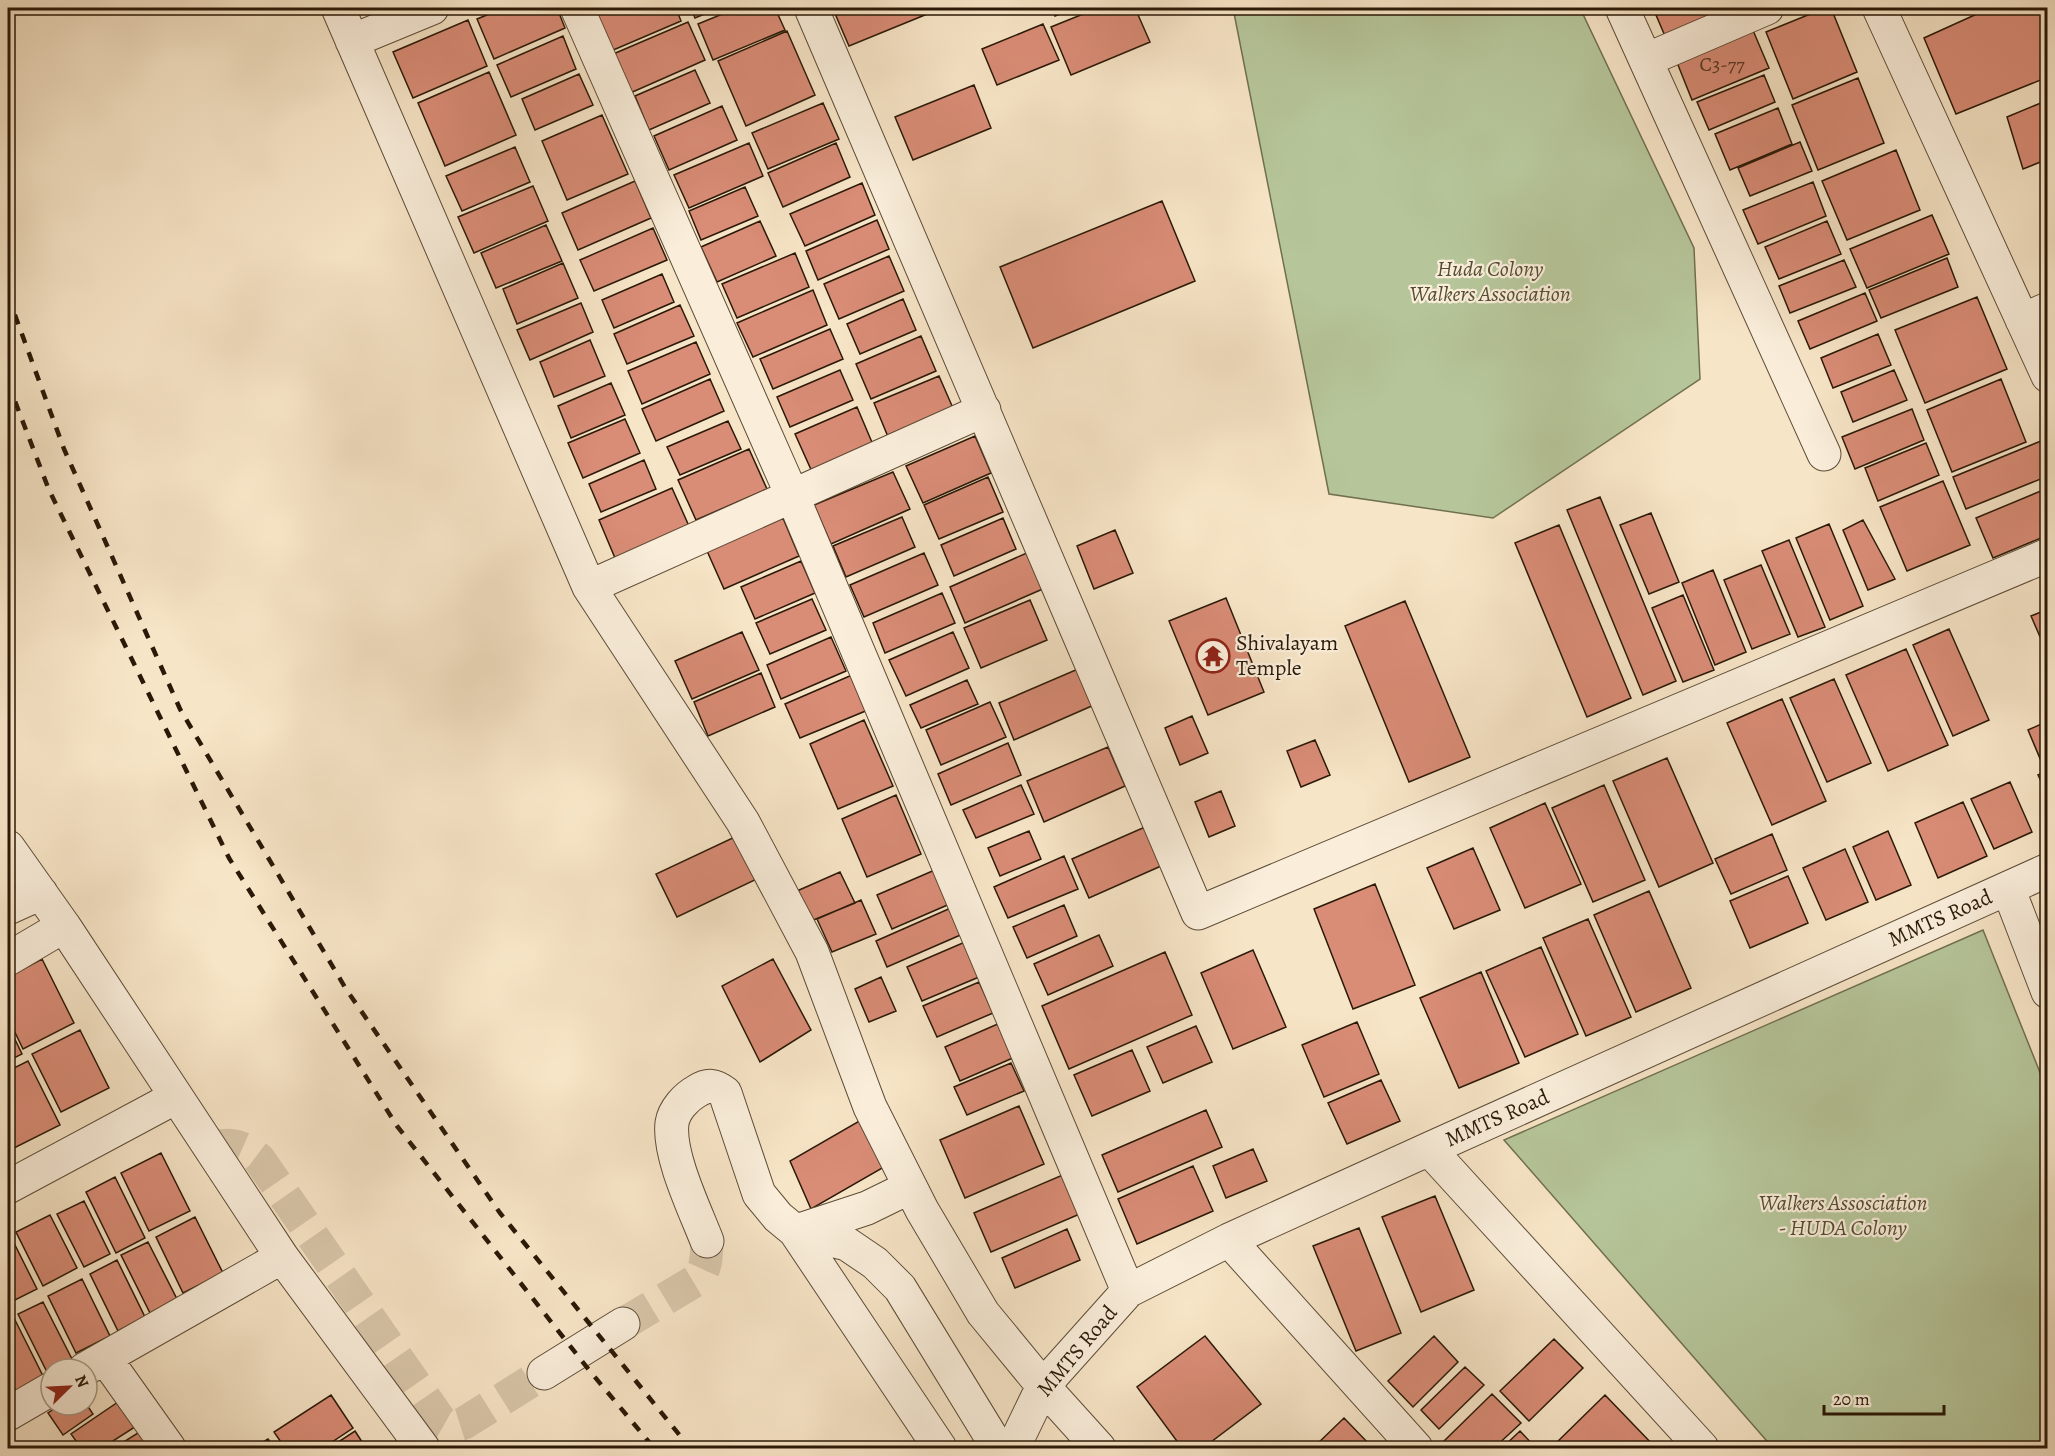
<svg xmlns="http://www.w3.org/2000/svg" width="2055" height="1456" font-family="Alegreya,serif">
<style>
.green{fill:#b6c69a;stroke:#707050;stroke-width:1.5}
.building{fill:#d98c76;stroke:#2a1907;stroke-width:1.5}
.lines{fill:none;stroke-linecap:round;stroke-linejoin:round}
.minor-tunnel{stroke:#d8c6aa;stroke-width:33;stroke-dasharray:33 16;stroke-linecap:butt}
.minor-casing{stroke:#5d4c37;stroke-width:35}
.minor{stroke:#faeedb;stroke-width:33}
.rail{stroke:#2a1907;stroke-width:4.5;stroke-dasharray:10 10;stroke-linecap:butt}
.labels{text-anchor:middle;dominant-baseline:central;stroke-width:4.5;stroke-linejoin:round;paint-order:stroke}
.number-label{font-size:20px;fill:#563623}
.park-label{font-size:22px;font-style:italic;fill:#544d33;stroke:#faeedb}
.poi-label{font-size:22px;fill:#2a1907;stroke:#faeedb;text-anchor:start}
.street-label{font-size:22px;fill:#2a1907;stroke:#faeedb}
</style>
<rect width="100%" height="100%" fill="#f7e5c7"/>
<filter id="stains"><feTurbulence type="fractalNoise" baseFrequency=".00333" numOctaves="4"/><feColorMatrix values="0 0 0 0 .2 0 0 0 0 .09 0 0 0 0 .02 0 0 0 .5 -.17"/></filter>
<radialGradient id="worn" r=".72"><stop offset=".6" stop-color="#630" stop-opacity="0"/><stop offset="1" stop-color="#630" stop-opacity=".3"/></radialGradient>
<path class="green" d="M1233,8H1580L1694,248L1700,379L1493,518L1329,494Z
M1983,930L2047,1090V1448H1773L1504,1140Z"/>
<path class="building" d="M504,8H557L565,28L494,59L477,19Z
M593,8H676L681,21L611,51Z
M691,8H719L695,18Z
M737,8H775L785,30L713,60L698,24Z
M836,8H936L937,10L849,46L833,9Z
M1052,8H1075L1055,16Z
M1098,8H1135L1150,42L1071,75L1051,27Z
M1653,8H1742L1668,43Z
M1825,8H1831L1857,72L1793,99L1766,32Z
M1990,8H2048V77L1956,114L1924,38Z
M468,20L487,66L413,98L393,52Z
M688,22L705,60L628,94L611,55Z
M1043,24L1059,60L997,85L982,49Z
M1752,28L1769,68L1692,100L1676,60Z
M787,31L815,95L746,126L718,61Z
M563,36L576,69L511,97L497,65Z
M695,70L710,103L649,130L635,96Z
M489,72L516,135L445,166L418,103Z
M579,74L593,105L535,130L522,99Z
M1764,75L1775,102L1709,130L1697,102Z
M1858,78L1884,143L1818,170L1792,105Z
M974,85L991,128L913,160L895,117Z
M2048,100V159L2023,169L2007,117Z
M823,103L839,139L768,169L752,133Z
M722,106L737,140L669,170L654,136Z
M1778,108L1792,144L1730,170L1715,134Z
M602,115L628,174L567,200L542,141Z
M1800,142L1812,171L1750,196L1738,168Z
M749,143L763,176L689,208L674,175Z
M836,143L850,177L783,207L768,173Z
M515,147L530,182L462,211L446,176Z
M1896,150L1920,210L1847,240L1822,181Z
M635,181L651,218L578,250L562,213Z
M1813,182L1826,216L1758,244L1743,210Z
M862,183L875,215L805,246L790,214Z
M533,186L548,221L474,253L458,217Z
M745,187L758,216L701,240L689,211Z
M1162,201L1195,281L1033,348L1000,267Z
M1932,215L1949,254L1867,288L1850,249Z
M877,220L889,249L818,280L806,251Z
M760,221L776,256L717,282L701,247Z
M1827,221L1841,254L1779,279L1765,247Z
M546,225L562,261L496,288L481,253Z
M653,228L667,260L594,291L580,260Z
M795,253L809,287L737,318L722,284Z
M889,256L904,291L839,319L824,284Z
M1947,258L1958,287L1881,318L1869,290Z
M1844,260L1856,287L1790,313L1779,286Z
M563,263L578,298L517,324L503,289Z
M662,274L674,302L614,328L602,300Z
M813,290L827,325L753,357L737,323Z
M1865,293L1877,321L1810,349L1798,321Z
M1977,297L2007,369L1925,403L1895,330Z
M903,299L916,330L860,354L847,324Z
M581,303L593,332L530,360L517,330Z
M680,305L694,336L627,364L614,334Z
M830,329L843,359L773,389L760,359Z
M1878,334L1891,365L1833,388L1821,358Z
M921,336L936,371L871,399L856,364Z
M590,340L605,376L554,397L540,362Z
M696,342L710,374L642,404L628,371Z
M840,370L853,400L790,427L777,397Z
M1894,370L1907,400L1853,422L1841,392Z
M939,376L956,415L891,444L874,403Z
M710,379L724,411L656,441L642,409Z
M2001,379L2026,442L1952,472L1927,410Z
M611,383L625,415L571,438L558,406Z
M857,407L874,447L813,474L795,434Z
M1912,409L1924,440L1855,469L1842,437Z
M625,419L640,453L583,478L568,443Z
M728,421L741,449L680,475L667,447Z
M975,436L991,473L923,503L906,466Z
M2041,441L2048,456V476L1966,509L1953,477Z
M1926,443L1939,475L1878,501L1865,468Z
M749,449L767,489L696,520L678,480Z
M644,460L656,489L601,512L589,484Z
M893,472L910,509L831,544L814,505Z
M988,477L1003,512L939,539L924,505Z
M1943,481L1970,545L1907,571L1880,507Z
M672,488L689,526L615,558L599,520Z
M2048,488V535L1993,558L1976,518Z
M1600,497L1676,681L1643,695L1567,510Z
M1651,513L1679,582L1649,594L1620,525Z
M902,517L915,547L846,577L833,546Z
M783,518L799,556L724,589L707,551Z
M1003,518L1016,549L954,576L941,545Z
M1863,520L1895,579L1868,590L1843,530Z
M1829,524L1863,606L1830,620L1796,538Z
M1559,525L1631,698L1587,717L1515,543Z
M1115,530L1133,573L1094,589L1077,546Z
M1789,540L1825,627L1798,637L1762,551Z
M1029,552L1045,588L965,623L950,587Z
M924,553L938,585L864,617L850,585Z
M801,561L815,593L755,619L741,587Z
M1761,565L1790,634L1752,649L1724,580Z
M1713,570L1746,652L1715,665L1682,583Z
M942,593L955,623L885,653L873,623Z
M1683,595L1714,670L1683,682L1652,608Z
M1226,598L1264,692L1208,715L1169,621Z
M812,599L826,630L770,654L756,623Z
M1030,600L1047,640L981,668L964,628Z
M1405,601L1470,757L1409,782L1345,626Z
M2048,609V655L2031,616Z
M1949,629L1989,720L1953,736L1913,645Z
M742,632L759,670L692,699L675,661Z
M953,632L969,668L906,696L889,660Z
M831,637L846,671L781,699L767,665Z
M1906,649L1948,745L1888,771L1846,675Z
M1078,669L1094,705L1014,740L999,703Z
M761,673L775,707L708,736L694,702Z
M852,675L868,710L800,738L785,704Z
M1834,679L1871,763L1827,782L1790,698Z
M967,680L978,704L921,728L910,705Z
M1782,699L1826,801L1772,825L1727,723Z
M990,702L1006,737L941,765L926,730Z
M1192,716L1208,753L1180,765L1165,728Z
M864,720L893,786L838,809L810,744Z
M2048,721V766L2044,768L2028,730Z
M1315,740L1330,775L1301,787L1287,751Z
M1008,743L1021,775L951,805L938,774Z
M1108,747L1125,786L1044,822L1027,781Z
M1667,758L1713,863L1659,887L1613,781Z
M2048,771V796L2038,775Z
M2010,782L2032,832L1994,849L1971,799Z
M1021,785L1034,814L976,838L963,810Z
M1604,785L1645,880L1593,902L1552,808Z
M1221,791L1235,826L1209,837L1195,802Z
M896,795L921,854L867,877L842,819Z
M1963,802L1987,856L1938,878L1915,823Z
M1545,803L1581,884L1525,908L1490,828Z
M1145,827L1161,866L1089,898L1072,859Z
M1029,831L1041,859L1000,876L988,848Z
M1888,831L1911,885L1876,900L1853,847Z
M1772,834L1787,870L1731,894L1715,859Z
M739,835L759,878L677,917L656,874Z
M1473,848L1500,910L1454,929L1427,868Z
M1845,849L1868,902L1826,920L1803,868Z
M1064,856L1078,889L1008,918L994,887Z
M944,866L959,900L892,929L877,895Z
M840,872L855,903L811,921L797,891Z
M1788,876L1808,923L1750,948L1730,901Z
M1375,884L1415,985L1353,1009L1314,909Z
M1649,891L1691,988L1636,1012L1594,915Z
M861,900L876,934L832,952L817,919Z
M1064,905L1077,936L1027,958L1013,927Z
M953,907L965,933L887,967L876,941Z
M1588,919L1631,1017L1586,1036L1543,938Z
M1099,935L1113,966L1048,995L1034,964Z
M965,942L979,977L922,1001L907,967Z
M1541,947L1578,1034L1525,1057L1486,971Z
M1253,950L1286,1027L1233,1049L1201,973Z
M1165,952L1192,1015L1069,1069L1042,1006Z
M42,959L74,1023L23,1049L8,1018V977Z
M773,959L811,1030L760,1062L722,986Z
M1481,972L1519,1063L1459,1088L1420,998Z
M881,977L896,1011L869,1022L855,989Z
M979,982L993,1013L937,1037L923,1006Z
M1357,1022L1379,1074L1324,1097L1302,1045Z
M1000,1023L1015,1057L960,1081L945,1047Z
M8,1025L22,1054L8,1061Z
M1196,1026L1212,1062L1163,1083L1147,1047Z
M80,1030L109,1088L61,1112L32,1054Z
M1132,1050L1150,1091L1092,1116L1074,1075Z
M28,1061L60,1125L8,1151V1071Z
M1011,1063L1024,1091L967,1115L954,1087Z
M1381,1080L1400,1121L1347,1144L1328,1103Z
M1019,1106L1044,1164L965,1198L940,1140Z
M1206,1110L1222,1147L1118,1192L1102,1155Z
M868,1116L891,1163L811,1209L790,1161Z
M1253,1149L1267,1181L1226,1198L1213,1166Z
M161,1153L190,1211L149,1231L121,1173Z
M1193,1166L1213,1211L1137,1244L1118,1199Z
M1072,1171L1089,1210L991,1252L974,1213Z
M115,1177L145,1238L116,1253L86,1192Z
M1435,1196L1474,1290L1421,1312L1382,1217Z
M84,1201L110,1254L84,1267L57,1214Z
M50,1215L77,1268L43,1286L16,1232Z
M195,1217L223,1273L183,1293L156,1237Z
M1359,1228L1401,1333L1356,1351L1313,1246Z
M1067,1229L1080,1260L1015,1288L1002,1258Z
M8,1231L37,1289L11,1302L8,1296Z
M148,1242L178,1301L151,1315L121,1255Z
M117,1260L145,1317L118,1331L90,1274Z
M82,1279L110,1336L76,1353L48,1296Z
M43,1302L74,1363L62,1369H51V1375L49,1376L18,1314Z
M14,1318L45,1380L17,1394L8,1375V1321Z
M1205,1336L1261,1404L1203,1448H1182L1137,1387Z
M1434,1336L1458,1362L1413,1407L1388,1381Z
M1554,1339L1583,1368L1529,1421L1500,1391Z
M1465,1367L1484,1385L1439,1429L1421,1410Z
M1492,1394L1521,1423L1494,1448H1447L1442,1443Z
M331,1395L353,1428L323,1448H285L274,1432Z
M1605,1395L1656,1448H1553L1552,1447Z
M121,1400L138,1425L102,1448H81L71,1434Z
M60,1405H87L93,1414L63,1435L48,1413Z
M1344,1418L1370,1445L1367,1448H1313Z
M141,1431L152,1448H114Z
M355,1431L366,1448H329Z
M1520,1431L1536,1448H1502Z
M268,1439L275,1448H253Z"/>
<g class="lines">
<path class="minor-tunnel" d="M210,1147C232,1143 241,1145 259,1159L440,1420C449,1427 454,1427 464,1423L544,1373
M623,1324L695,1281C708,1268 706,1258 707,1241"/>
<g class="minor-casing">
<path id="minor" d="M338,8L589,587L743,822L812,952L870,1107L922,1210L983,1313L1043,1386L1099,1448
M577,8L792,495L1128,1291
M811,8L1198,913L2048,555
M1622,8L1824,454
M1879,8L2048,376
M352,41L432,8
M1646,60L1767,8
M2022,320L2048,309
M589,587L984,410
M8,847L64,926L282,1257L423,1448
M2008,888L2048,992
M8,908L41,893
M8,959L64,926
M1429,1149L1702,1448
M8,1187L176,1097
M795,1231L847,1244L875,1263L900,1288L998,1448
M797,1231L867,1208L910,1187
M1229,1240L1416,1448
M707,1241C695,1210 668,1155 672,1123C674,1110 686,1097 697,1091C708,1084 715,1085 725,1093L759,1194L778,1217L795,1231L940,1448
M105,1358L169,1448
M85,1369L282,1257
M544,1373L623,1324
M8,1414L51,1389
M1013,1448L1043,1386L1128,1291L1229,1240L1429,1149L2048,870"/>
</g>
<use href="#minor" class="minor"/>
<path class="rail" d="M8,296L64,449L180,709L346,989L500,1213L690,1448
M8,383L49,490L229,858L397,1126L589,1370L654,1448"/>
</g>
<defs>
<g id="temple-ring" transform="scale(1.725)"><circle r="9.5" fill="#faeedb" stroke="#8f2418" stroke-width="1.5"/><path d="M0-6L5-2H3V0L6.5 2.5H4V6H1.5V3h-3V6H-4V2.5H-6.5L-3 0V-2H-5Z" fill="#8f2418"/></g>
</defs>
<g fill-rule="evenodd">
<use href="#temple-ring" x="1213" y="656"/>
</g>
<g class="labels">
<g class="number-label">
<text x="1722" y="64">C3-77</text>
</g>
<g class="park-label">
<text x="1490" y="269">Huda Colony<tspan x="1490" dy="25">Walkers Association</tspan></text>
<text x="1843" y="1203">Walkers Assosciation<tspan x="1843" dy="25">- HUDA Colony</tspan></text>
</g>
<g class="poi-label">
<text x="1236" y="643">Shivalayam<tspan x="1236" dy="25">Temple</tspan></text>
</g>
<g class="street-label">
<text transform="translate(1940 918) rotate(-24)">MMTS Road</text>
<text transform="translate(1497 1118) rotate(-24)">MMTS Road</text>
<text transform="translate(1077 1351) rotate(-50)">MMTS Road</text>
</g>
</g>
<rect width="2055" height="1456" fill="none" stroke="#f7e5c7" stroke-width="30"/>
<rect x="9" y="9" width="2037" height="1438" fill="none" stroke="#2a1907" stroke-width="3"/>
<rect x="15" y="15" width="2025" height="1426" fill="none" stroke="#2a1907" stroke-width="1.5"/>
<g transform="translate(69 1387) rotate(66)"><circle r="28" fill="#faeedb" stroke="#a79986" stroke-width="1.5"/>
<path d="M0-4.5L10 22L0 15L-10 22Z" fill="#8f2418"/>
<text y="-9" font-size="16" font-weight="bold" text-anchor="middle" fill="#2a1907">N</text>
</g>
<path d="M1824 1405v9h120v-9" fill="none" stroke="#2a1907" stroke-width="3"/>
<text x="1833" y="1405" font-size="18" fill="#2a1907" stroke="#faeedb" stroke-width="4.5" paint-order="stroke">20 m</text>
<rect width="100%" height="100%" filter="url(#stains)"/>
<rect width="100%" height="100%" fill="url(#worn)"/>
</svg>
